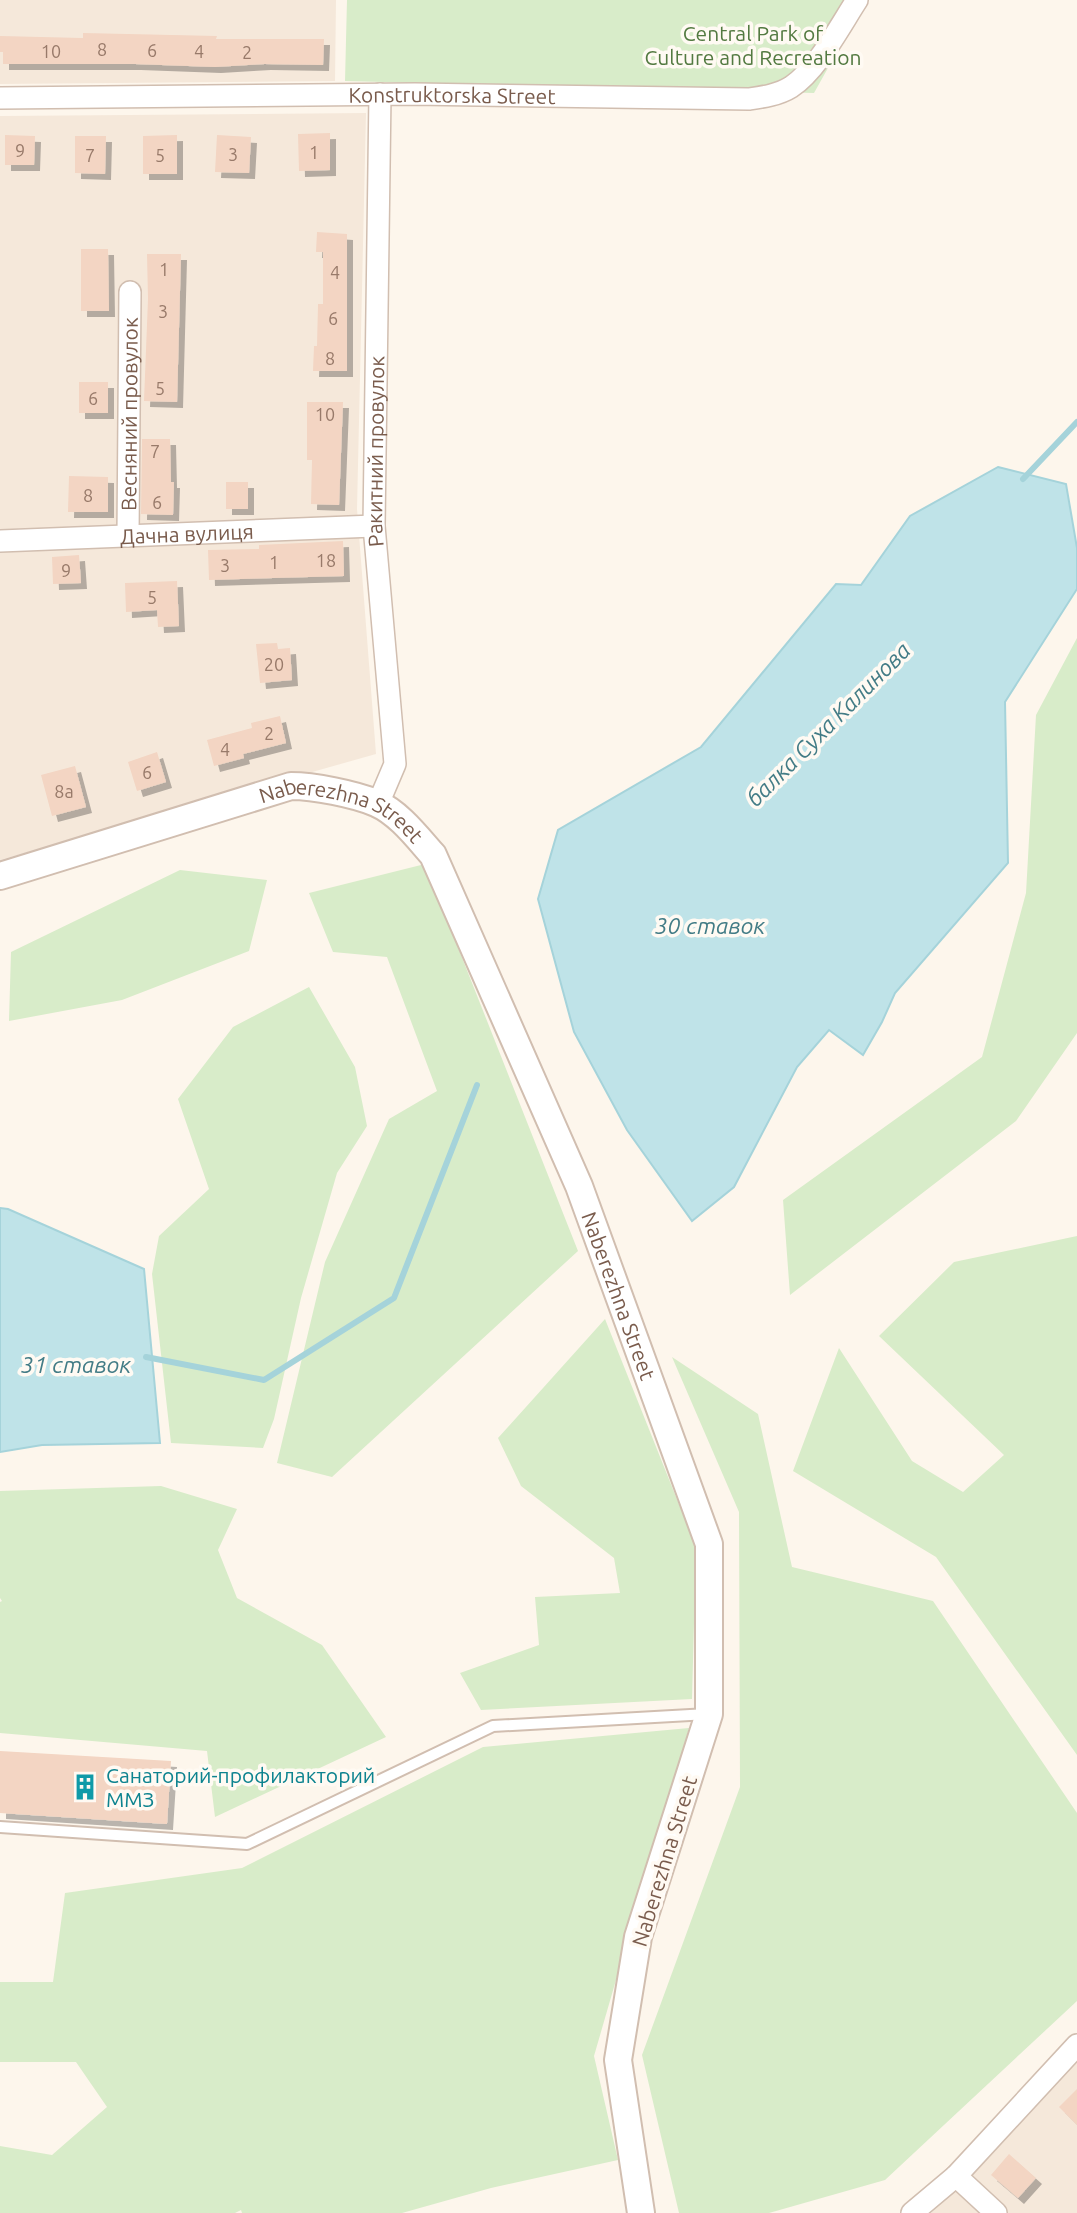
<svg xmlns="http://www.w3.org/2000/svg" width="1077" height="2213" font-family="Ubuntu,sans-serif">
<style>
.residential{fill:#f5e8da}
.green{fill:#d8ecc9}
.water{fill:#bfe3e8;stroke:#a5d3da;stroke-width:2}
.lines{fill:none;stroke-linecap:round;stroke-linejoin:round}
.stream{stroke:#a5d3da;stroke-width:6}
.building{fill:#f3d5c3;filter:url(#shadow)}
.service-casing{stroke:#d1beb0;stroke-width:14}
.minor-casing{stroke:#d1beb0;stroke-width:24}
.tertiary-casing{stroke:#d1beb0;stroke-width:30}
.service{stroke:#fff;stroke-width:10}
.minor{stroke:#fff;stroke-width:21}
.tertiary{stroke:#fff;stroke-width:26}
.labels{text-anchor:middle;dominant-baseline:central;stroke-width:7;stroke-linejoin:round;paint-order:stroke}
.number-label{font-size:18px;fill:#987a6a}
.park-label{font-size:21px;fill:#537a41;stroke:#fffaf3}
.street-label{font-size:21px;fill:#7a5c4d;stroke:#fffaf3}
.culture-label{font-size:21px;fill:#0d838f;stroke:#fffaf3;text-anchor:start}
.water-label{font-size:23px;font-style:italic;fill:#437c86;stroke:#fffaf3}
</style>
<defs>
<filter id="shadow"><feDropShadow dx="6" dy="6" stdDeviation="0" flood-color="#0004"/></filter>
</defs>
<rect width="100%" height="100%" fill="#fdf6ec"/>
<path class="residential" d="M0,0H336L335,81L0,84Z
M366,113L357,509L376,754L0,860V116Z
M1077,2061V2213H931Z"/>
<path class="green" d="M347,0H866L814,93L345,81Z
M1077,638V1033L1016,1121L790,1295L783,1200L982,1057L1026,893L1036,715Z
M425,864L578,1251L332,1477L277,1463L325,1262L389,1119L437,1091L387,957L333,952L309,893Z
M180,870L267,880L249,951L122,1000L9,1021L11,952Z
M309,987L355,1067L367,1126L337,1173L301,1298L274,1419L263,1448L171,1443L152,1274L159,1236L209,1189L178,1099L233,1027Z
M1077,1236V1755L936,1557L793,1471L839,1348L912,1461L963,1492L1004,1455L879,1336L954,1262Z
M605,1319L696,1547L692,1699L481,1710L460,1673L539,1645L535,1597L620,1593L614,1558L521,1486L498,1438Z
M672,1357L758,1414L792,1567L933,1601L1077,1813V2001L885,2180L769,2213H679L642,2055L740,1787L739,1512Z
M161,1486L237,1509L218,1550L237,1598L322,1645L386,1737L215,1817L207,1751L0,1733V1602L2,1601L0,1598V1491Z
M689,1728L594,2056L618,2160L491,2188L402,2213H242L241,2210L235,2213H0V2146L52,2155L107,2107L76,2062H0V1982H53L65,1893L242,1868L483,1747Z"/>
<path class="water" d="M998,467L1066,484L1077,548V589L1005,702L1008,863L895,993L882,1022L863,1055L829,1030L797,1067L734,1187L692,1221L627,1130L574,1032L538,899L558,830L701,747L836,584L861,585L910,516Z
M0,1208L8,1209L144,1269L160,1443L42,1445L0,1452Z"/>
<g class="lines">
<path class="stream" d="M1023,479L1077,422
M146,1357L264,1380L394,1298L477,1085"/>
</g>
<path class="building" d="M83,33L217,36L216,39H324L323,65L265,64L215,67L135,64H3V52H0V36L83,38Z
M330,133V170L299,171L298,134Z
M5,135L35,136L34,165H5Z
M177,135V174H143V136Z
M217,135L251,137L249,173L215,172Z
M75,136H106L105,174L75,173Z
M317,232L347,234V371H313L314,346H317L318,304H323V252H316Z
M81,249H108L109,311H81Z
M147,254H181L177,402L144,401L148,299Z
M79,382H108V413H79Z
M307,402H343L339,505L311,504L312,460H307Z
M142,439H170L171,482H174L173,515L141,514Z
M69,476L108,477V512H68Z
M226,482H248V509H226Z
M343,541L344,576L209,580L208,550L259,549V545Z
M79,555L81,583L53,584L52,557Z
M177,581L179,626L158,627L157,610L126,612L125,583Z
M277,643L278,649L290,648L292,680L260,683L256,644Z
M280,716L286,743L243,754L244,758L214,766L207,740L252,728L251,723Z
M157,752L166,782L137,791L128,762Z
M75,766L86,807L52,816L41,775Z
M0,1751L171,1761L167,1824L0,1813Z
M1077,2089V2125L1059,2107Z
M1009,2154L1036,2178L1018,2198L991,2175Z"/>
<g class="lines">
<g class="service-casing">
<path id="service" d="M0,1827L247,1844L493,1726L708,1714"/>
</g>
<g class="minor-casing">
<g id="minor">
<path id="s1" d="M0,98L415,94L749,99C763,97 778,95 791,87C817,70 840,26 857,0"/>
<path id="s2" d="M128,536L130,292"/>
<path id="s3" d="M0,541L374,526"/>
<path id="s4" d="M378,804L395,764L374,526L380,94"/>
<path d="M956,2176L996,2213"/>
<path d="M912,2213L956,2176L1077,2045"/>
</g>
</g>
<g class="tertiary-casing">
<g id="tertiary">
<path id="s5" d="M0,876L291,786C314,786 354,794 376,803C399,813 417,837 433,855L579,1186L709,1544V1714L638,1937L618,2060L641,2213"/>
</g>
</g>
<use href="#service" class="service"/>
<use href="#minor" class="minor"/>
<use href="#tertiary" class="tertiary"/>
</g>
<defs>
<g id="building-bare" transform="scale(2.1)"><path d="M-4-6H4V6H1V3H-1V6H-4ZM-2.5-4.3h1.7v1.8h-1.7ZM.8-4.3h1.7v1.8H.8ZM-2.5-1h1.7V.8h-1.7ZM.8-1h1.7V.8H.8Z" fill="#0f9aa8" stroke="#fffaf3" stroke-width="2.5" paint-order="stroke"/></g>
</defs>
<g fill-rule="evenodd">
<use href="#building-bare" x="85" y="1787"/>
</g>
<g class="labels">
<g class="number-label">
<text x="102" y="49">8</text>
<text x="152" y="50">6</text>
<text x="51" y="51">10</text>
<text x="199" y="51">4</text>
<text x="247" y="52">2</text>
<text x="20" y="150">9</text>
<text x="314" y="152">1</text>
<text x="233" y="154">3</text>
<text x="90" y="155">7</text>
<text x="160" y="155">5</text>
<text x="164" y="269">1</text>
<text x="335" y="272">4</text>
<text x="163" y="311">3</text>
<text x="333" y="318">6</text>
<text x="330" y="358">8</text>
<text x="160" y="388">5</text>
<text x="93" y="398">6</text>
<text x="325" y="414">10</text>
<text x="155" y="451">7</text>
<text x="88" y="495">8</text>
<text x="157" y="502">6</text>
<text x="326" y="560">18</text>
<text x="274" y="562">1</text>
<text x="225" y="565">3</text>
<text x="66" y="570">9</text>
<text x="152" y="597">5</text>
<text x="274" y="664">20</text>
<text x="269" y="733">2</text>
<text x="225" y="749">4</text>
<text x="147" y="772">6</text>
<text x="64" y="791">8а</text>
</g>
<g class="park-label">
<text x="753" y="33">Central Park of<tspan x="753" dy="24">Culture and Recreation</tspan></text>
</g>
<g class="street-label">
<text stroke="none"><textPath href="#s1" startOffset="452">Konstruktorska Street</textPath></text>
<text stroke="none"><textPath href="#s2" startOffset="122">Весняний провулок</textPath></text>
<text stroke="none"><textPath href="#s4" startOffset="357">Ракитний провулок</textPath></text>
<text stroke="none"><textPath href="#s3" startOffset="187">Дачна вулиця</textPath></text>
<text stroke="none"><textPath href="#s5" startOffset="360">Naberezhna Street</textPath></text>
<text stroke="none"><textPath href="#s5" startOffset="948">Naberezhna Street</textPath></text>
<text transform="translate(664 1861) rotate(-73)">Naberezhna Street</text>
</g>
<g class="culture-label">
<text x="106" y="1775">Санаторий-профилакторий<tspan x="106" dy="24">ММЗ</tspan></text>
</g>
<g class="water-label">
<text transform="translate(828 724) rotate(-45)">балка Суха Калинова</text>
<text x="710" y="925">30 ставок</text>
<text x="76" y="1364">31 ставок</text>
</g>
</g>
</svg>
